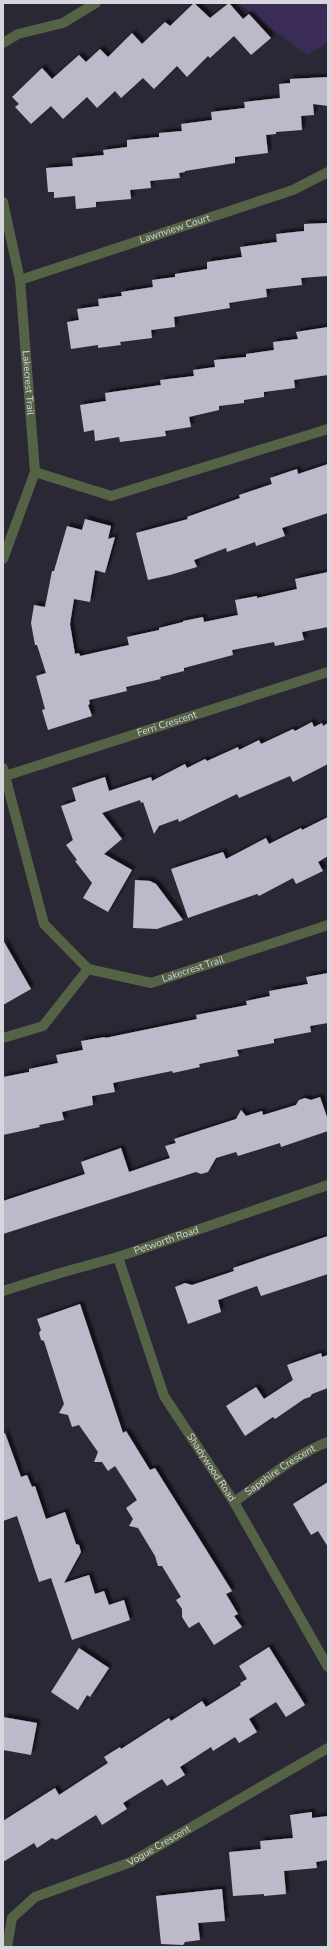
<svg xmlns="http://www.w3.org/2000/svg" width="331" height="1950" font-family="'Nunito Sans',sans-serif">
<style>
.green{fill:#3a2c56}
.building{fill:#bdb8ca;filter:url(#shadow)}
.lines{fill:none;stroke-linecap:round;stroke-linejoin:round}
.street{stroke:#546245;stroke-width:10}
.labels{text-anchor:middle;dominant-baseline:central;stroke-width:4;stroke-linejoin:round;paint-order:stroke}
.street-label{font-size:10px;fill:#d7d5de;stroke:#221e2b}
</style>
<defs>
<filter id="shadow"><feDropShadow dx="3.5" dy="-3.5" stdDeviation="1" flood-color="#0009"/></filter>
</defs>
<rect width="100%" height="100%" fill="#2b2835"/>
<path class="green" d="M238,3H328V42L307,55Z"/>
<path class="building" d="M194,3L210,18L229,3L243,19L249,14L271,38L251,55L234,36L210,58L208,56L187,77L177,66L154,89L143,78L121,98L115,91L97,108L87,97L63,119L51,106L31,124L15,107L19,104L12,97L42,68L52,79L79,55L86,62L100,49L108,57L132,33L142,44L165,22L170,26Z
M328,77V106L313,104L314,115L301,116L302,130L276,132V134L266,135L268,153L235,157V163L185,171V172L179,173L180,178L150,181L151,188L130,190L131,199L96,202V207L76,209L75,196L54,198V192H48L46,168L73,166L72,158L104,155L103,150L127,147V140L159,137V133L182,131L181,124L212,120L211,112L245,108L244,102L280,98L279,84L290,83V79Z
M328,223V276L301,278L302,285L266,289L267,297L229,303L230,308L174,317L175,327L151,330L152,338L120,342L121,345L98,348V345L71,349L67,322L79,320L77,309L99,306L98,299L122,296L121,292L153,287L152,280L175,277V274L207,269V262L242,257L240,247L277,242L276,234L304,231V224Z
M328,327V375L294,380L295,388L264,392V397L244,400V403L219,406V410L189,417L191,427L165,431L166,436L120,442L119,437L95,441L94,430L84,432L80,405L106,401L105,393L161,385L160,380L194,376L193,370L215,367L214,360L246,357V354L274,350L273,342L298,339L296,332Z
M328,464V513L282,528L285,536L256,546L255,542L227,552L226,548L194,560L197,567L170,575L148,580L136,533L188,519L187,517L240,498L239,495L272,484L270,478L297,469L298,474Z
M85,519L111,526L108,539L115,537L105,573L95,570L90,602L74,599L70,624L75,654L79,653L80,656L129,645L127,637L159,630V628L183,622V621L203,617L204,622L238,615L235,600L257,596V598L297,589L295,579L328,572V627L302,632L304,640L275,646L274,642L232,650L233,655L184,668V671L160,677L161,679L126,687L127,691L89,700L90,704L88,705L92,716L48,730L42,710L45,709L36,676L46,673L37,645H35L31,623L34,605L45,607L52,571H54L67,526L82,530Z
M312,722L314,727L322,723L323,726L328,723V764L293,782L290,776L239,798L237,794L179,822L178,819L159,826L154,834L143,802L141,803L140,800L102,813L122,839L104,854L132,870L108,912L83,898L92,883L75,861L77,860L66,845L73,840L61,806L76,801L72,788L105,777L109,791L151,777L152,781L185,764L187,768L205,759L207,761L238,747L239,750L259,740L261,744L293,729L295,731Z
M328,817V856L318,862L323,871L296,884L293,878L259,896L257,894L188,918L171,869L223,852L226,859L266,838L269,844L301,828L302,830Z
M135,880L150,881L156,884L183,920L157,929L133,928Z
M3,940L31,989L3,1005Z
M328,973V1023L310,1026L311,1032L274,1039V1043L237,1050L239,1056L199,1064L200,1067L173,1073L172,1071L113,1083L115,1092L92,1096L93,1105L62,1112L64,1120L39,1125L40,1127L3,1135V1077L29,1072V1069L58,1063L56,1055L83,1050L81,1041L105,1037V1038L197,1019L196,1015L247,1005L246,1001L270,996L269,991L308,984L306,977Z
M320,1097L328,1120V1131L281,1147L280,1143L238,1156L236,1152L216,1158L208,1172L201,1174L196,1172L3,1234V1201L85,1174L81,1162L121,1148L129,1172L170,1158L165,1146L176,1143L174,1139L236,1119L241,1110L246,1116L262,1111L263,1115L296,1105L299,1100L305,1098L311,1100Z
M328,1236V1274L261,1296L257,1286L218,1300L221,1312L188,1324L175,1287L185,1283L192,1285L234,1271L233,1268Z
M80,1304L123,1433L126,1431L150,1470L155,1468L232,1591L226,1594L238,1614L234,1616L242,1627L214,1645L199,1622L189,1628L182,1617V1609L176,1600L181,1597L162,1566H158L155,1556L138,1528L129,1526L133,1519L126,1508L137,1500L115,1466L108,1471L102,1462H94L98,1452L79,1425L72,1427L68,1415L59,1413L64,1404L44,1341L41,1340L39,1333L41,1330L37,1319Z
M321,1353L322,1357L328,1355V1388L312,1394L310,1397L304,1399L275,1419L273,1417L245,1436L226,1406L256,1387L264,1399L293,1380L287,1365Z
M5,1433L21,1477L27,1475L32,1487L35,1486L46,1519L65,1512L76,1544L79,1545L81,1552L64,1583L89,1575L95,1594L104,1591L109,1605L124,1600L130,1620L72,1640L51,1578L39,1582L17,1516L3,1521V1434Z
M328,1482V1547L318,1531L311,1535L293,1504Z
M269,1647L305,1705L286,1717L276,1702L249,1719L257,1732L239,1743L235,1737L213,1751L211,1747L180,1767L185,1775L167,1786L162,1779L123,1803L127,1809L102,1825L96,1815L56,1840L52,1838L37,1848L34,1843L3,1862V1821L55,1788L59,1795L108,1763L104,1757L120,1747L121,1749L169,1718L171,1721L202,1701L206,1707L241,1685L240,1683L247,1679L239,1666Z
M79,1648L109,1668L90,1697L87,1695L78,1710L51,1692Z
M3,1717L37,1723L31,1755L3,1750Z
M312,1812V1818L328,1816V1860L316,1862L317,1868L284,1871L286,1894L264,1896V1894L233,1896L229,1852L261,1849L260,1841L293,1838L290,1815Z
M222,1889L225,1921L198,1923L200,1940L185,1942L183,1945L161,1944L156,1896Z"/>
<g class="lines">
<g class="street">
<path d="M3,43L18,34L63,23L96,3"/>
<path id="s1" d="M3,202L20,280L35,472L3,559"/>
<path id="s2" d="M20,280L293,190L328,172"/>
<path d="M35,472L111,496L328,429"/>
<path id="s3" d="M3,768L44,924L88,969L151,983L328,925"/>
<path id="s4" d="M5,776L328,672"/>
<path d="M3,1038L43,1026L88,969"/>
<path id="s5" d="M118,1257L164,1396L234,1502L328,1667"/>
<path id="s6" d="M3,1291L60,1273L118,1257L328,1185"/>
<path id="s7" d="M234,1502C260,1484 299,1452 328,1442"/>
<path id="s8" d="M7,1947L12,1918L35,1897L131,1862L328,1748"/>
</g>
</g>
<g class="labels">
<g class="street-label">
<text stroke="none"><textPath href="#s2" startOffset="163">Lawnview Court</textPath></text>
<text stroke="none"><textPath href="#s1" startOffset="183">Lakecrest Trail</textPath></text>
<text stroke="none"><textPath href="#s4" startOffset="170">Ferri Crescent</textPath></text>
<text stroke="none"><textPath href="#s3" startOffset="333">Lakecrest Trail</textPath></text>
<text stroke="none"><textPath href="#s6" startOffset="171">Petworth Road</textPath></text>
<text stroke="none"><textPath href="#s5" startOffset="232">Shadywood Road</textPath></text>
<text stroke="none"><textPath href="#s7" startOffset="56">Sapphire Crescent</textPath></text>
<text stroke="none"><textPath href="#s8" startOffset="195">Vogue Crescent</textPath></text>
</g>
</g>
<rect width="331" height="1950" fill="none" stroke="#d7d5de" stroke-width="8"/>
</svg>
